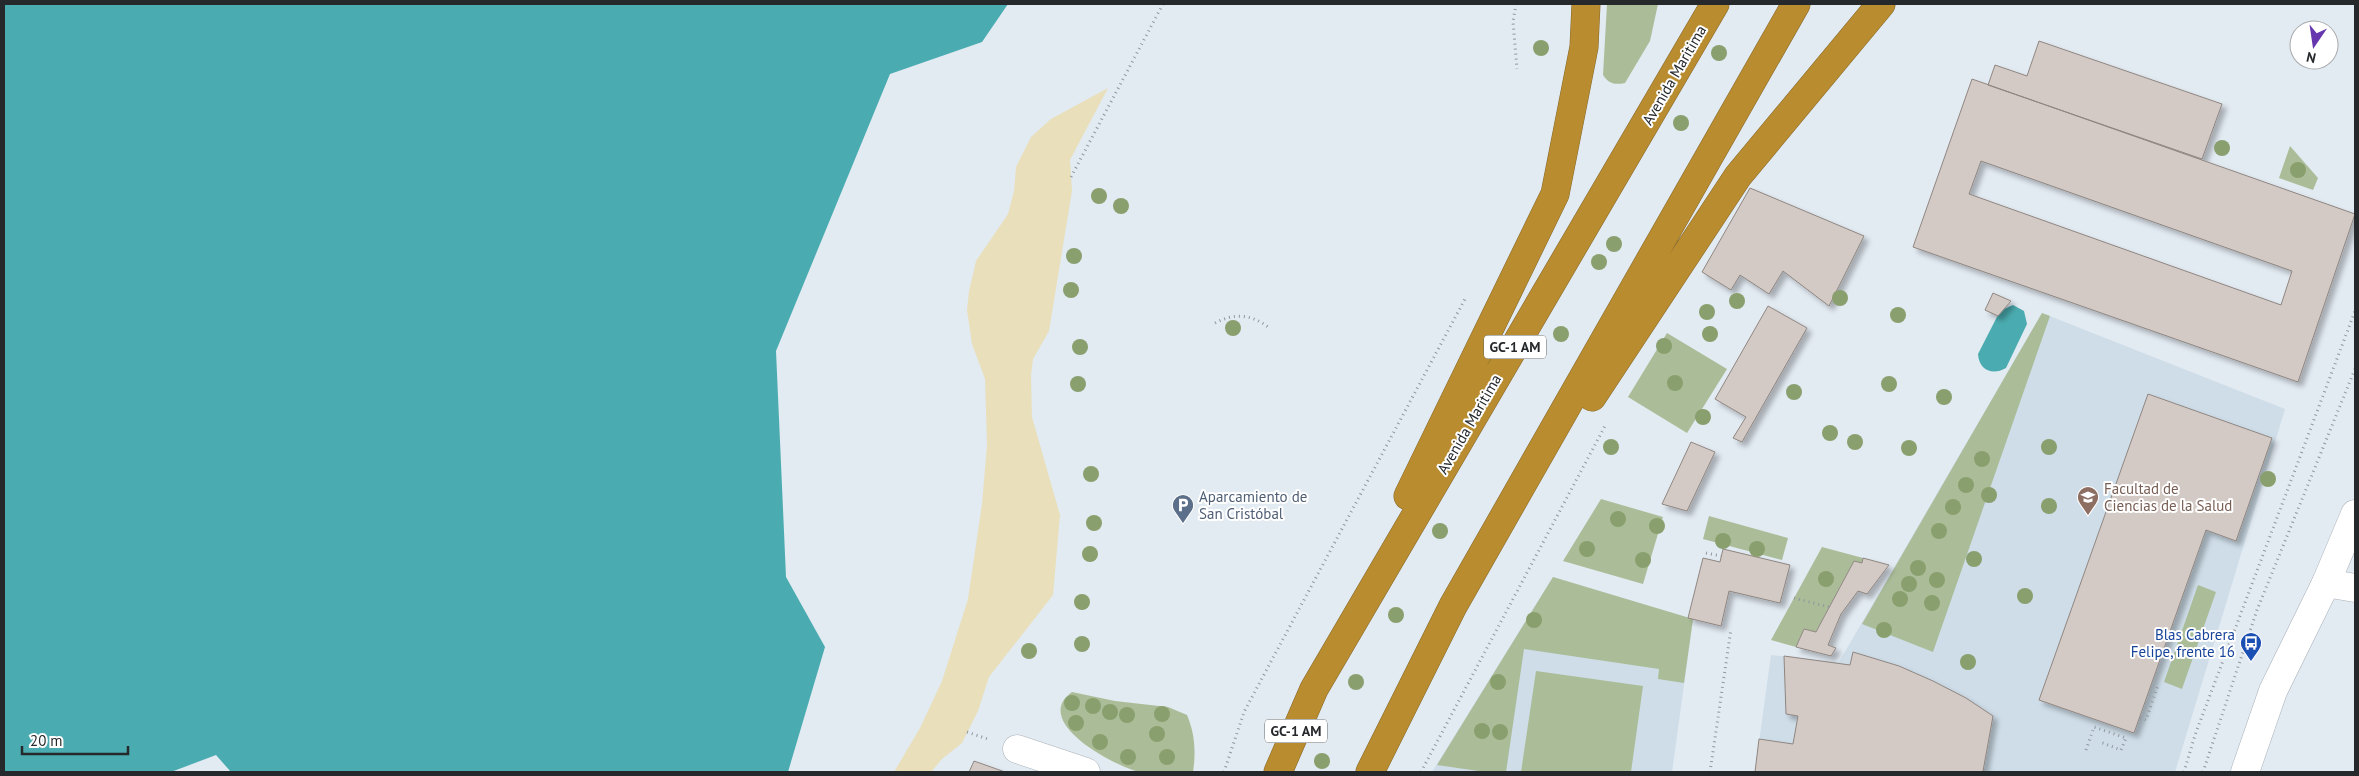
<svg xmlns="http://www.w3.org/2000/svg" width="2359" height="776" font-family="'PT Sans',sans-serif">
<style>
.built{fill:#cedde8}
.green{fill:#abbd98}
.sand{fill:#e9e0bb}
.water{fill:#4aacb0}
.building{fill:#d4cac5;stroke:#8f8681;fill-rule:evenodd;filter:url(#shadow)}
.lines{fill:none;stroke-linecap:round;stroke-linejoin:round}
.street-casing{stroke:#aab2b9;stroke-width:29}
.secondary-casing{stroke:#aab2b9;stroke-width:29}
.highway-casing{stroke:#85692e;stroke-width:29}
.path{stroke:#91979d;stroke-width:3;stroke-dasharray:1 4;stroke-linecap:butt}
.street{stroke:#fff;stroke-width:28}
.secondary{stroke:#fff;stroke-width:28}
.highway{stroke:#b88c2f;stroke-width:28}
.tree{fill:#899f6d}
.labels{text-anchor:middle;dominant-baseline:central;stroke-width:4;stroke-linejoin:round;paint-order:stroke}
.shield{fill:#fff;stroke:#67696b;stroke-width:1}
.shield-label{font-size:14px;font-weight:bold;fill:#26292c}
.street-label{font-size:15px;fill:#26292c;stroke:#fff}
.education-label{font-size:15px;fill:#785e54;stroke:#fff;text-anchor:start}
.service-label{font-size:15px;fill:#4e5e75;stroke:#fff;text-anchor:start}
.transit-label{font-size:15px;fill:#164399;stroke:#fff;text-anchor:end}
</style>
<defs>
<filter id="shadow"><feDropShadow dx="4.5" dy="4.5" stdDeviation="2.5" flood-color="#0004"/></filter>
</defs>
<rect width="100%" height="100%" fill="#e2eaf2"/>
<path class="built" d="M2042,313L2285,409L2175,772H1755L1771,655L1839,662Z
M1553,577L1693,619L1672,772H1432Z"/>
<path class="green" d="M1607,4H1658L1650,41L1625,83C1615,85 1609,84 1603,75Z
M2290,146L2318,178L2313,190L2279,178Z
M2042,313L2050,316L1933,652L1862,624Z
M1667,333L1727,369L1687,433L1628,397Z
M1601,499L1663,517L1643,584L1563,561Z
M1709,516L1788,538L1782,560L1703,539Z
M1822,547L1863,558L1862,563L1854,561L1816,632L1804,629L1796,647L1771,640Z
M1553,577L1693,619L1684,683L1658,679L1659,669L1524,649L1506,772H1485L1437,765Z
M2198,585L2216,592L2182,689L2164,682Z
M1536,671L1643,686L1631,772H1521Z
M1072,692L1115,701L1168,707L1187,715C1195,734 1196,752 1193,772C1177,772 1155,776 1139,772C1115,766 1030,722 1072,692Z"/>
<path class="sand" d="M1108,88L1070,160L1072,191L1049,331L1033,359L1031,376L1032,417L1060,515L1053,595L989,677L978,711L962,743L942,759L931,772H894L920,728L942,681L968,599L982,504L987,445L985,379L972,344L967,310L969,291L976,261L1008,214L1014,191L1016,167L1031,137L1051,119Z"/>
<path class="water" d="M4,4H1008L982,42L890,74L776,351L786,577L825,647L788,772H231L216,755L171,772H4Z
M2013,305L2024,311L2027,324L2006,368C1992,376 1979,370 1978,354L2000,311Z"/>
<path class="building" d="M2039,41L2222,104L2202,159L1988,85L1995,65L2027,76Z
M1972,79L2355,214L2298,382L1913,247ZM1981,161L2292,271L2281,305L1969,194Z
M1750,188L1864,236L1829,306L1783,271L1769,294L1740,275L1731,290L1702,272Z
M1993,293L2011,301L1998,316L1985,310Z
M1768,306L1807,328L1742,442L1733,438L1746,417L1715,399Z
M2148,394L2272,438L2236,541L2206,530L2134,733L2039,700Z
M1691,442L1715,452L1687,511L1662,504Z
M1723,549L1790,565L1780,603L1729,591L1721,626L1688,618L1703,558L1720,562Z
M1863,558L1889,565L1867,594L1858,591L1841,614L1828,645L1836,648L1831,656L1796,647L1804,629L1816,632L1854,561L1862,563Z
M1853,652L1899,666L1933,681L1966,698L1993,716L1983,771L1996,772H1755L1759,739L1793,744L1798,716L1786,714L1784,656L1850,665Z
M974,761L1005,772H969Z"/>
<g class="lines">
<g class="street-casing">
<path id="street" d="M2326,583L2355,588
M1017,749L1086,772"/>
</g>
<g class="secondary-casing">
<path id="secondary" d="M2245,772L2273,691L2326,583L2355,514"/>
</g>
<g class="highway-casing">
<path id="highway" d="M1592,397L1738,176L1881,4
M1408,496L1555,194L1584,47L1586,4
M1278,772L1314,689L1715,4
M1370,772L1453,606L1796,4"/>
</g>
<path class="path" d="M1516,4L1513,22L1517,69
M1071,177L1163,4
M1215,323C1234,313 1251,314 1268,327
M1706,553L1721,556
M1794,598L1829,607
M2140,718L2146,720L2158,685
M967,732L988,739
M2086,750L2094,727L2126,738L2121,750L2100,742
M1224,772L1244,712L1465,299
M1421,772L1605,426
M1710,772L1731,629
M2184,772L2195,735L2355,311
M2203,772L2257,610L2355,369"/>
<use href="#street" class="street"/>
<use href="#secondary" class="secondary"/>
<use href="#highway" class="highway"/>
</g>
<g class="tree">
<circle cx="1541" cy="48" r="8"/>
<circle cx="1719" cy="53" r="8"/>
<circle cx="1681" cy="123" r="8"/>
<circle cx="2222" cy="148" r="8"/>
<circle cx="2298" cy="170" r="8"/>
<circle cx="1099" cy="196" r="8"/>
<circle cx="1121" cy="206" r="8"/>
<circle cx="1614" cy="244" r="8"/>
<circle cx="1074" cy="256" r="8"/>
<circle cx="1599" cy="262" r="8"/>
<circle cx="1071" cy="290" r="8"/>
<circle cx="1840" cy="298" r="8"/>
<circle cx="1737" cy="301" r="8"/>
<circle cx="1707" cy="312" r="8"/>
<circle cx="1898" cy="315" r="8"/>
<circle cx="1233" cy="328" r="8"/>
<circle cx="1561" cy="334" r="8"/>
<circle cx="1710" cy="334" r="8"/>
<circle cx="1664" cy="346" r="8"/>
<circle cx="1080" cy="347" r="8"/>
<circle cx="1675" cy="383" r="8"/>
<circle cx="1078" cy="384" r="8"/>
<circle cx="1889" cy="384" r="8"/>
<circle cx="1794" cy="392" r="8"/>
<circle cx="1944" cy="397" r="8"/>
<circle cx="1703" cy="417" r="8"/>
<circle cx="1830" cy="433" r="8"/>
<circle cx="1855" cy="442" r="8"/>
<circle cx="1611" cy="447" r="8"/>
<circle cx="2049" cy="447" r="8"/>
<circle cx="1909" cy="448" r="8"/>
<circle cx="1982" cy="459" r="8"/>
<circle cx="1091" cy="474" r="8"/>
<circle cx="2268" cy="479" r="8"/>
<circle cx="1966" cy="485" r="8"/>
<circle cx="1989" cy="495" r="8"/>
<circle cx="2049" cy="506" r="8"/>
<circle cx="1953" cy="507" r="8"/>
<circle cx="1618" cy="519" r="8"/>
<circle cx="1094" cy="523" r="8"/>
<circle cx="1657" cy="526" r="8"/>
<circle cx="1440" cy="531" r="8"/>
<circle cx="1939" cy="531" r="8"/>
<circle cx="1723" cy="541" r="8"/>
<circle cx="1587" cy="549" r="8"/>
<circle cx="1757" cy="549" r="8"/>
<circle cx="1090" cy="554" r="8"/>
<circle cx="1974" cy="559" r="8"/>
<circle cx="1643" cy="560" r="8"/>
<circle cx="1918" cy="568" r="8"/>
<circle cx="1826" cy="579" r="8"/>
<circle cx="1937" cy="580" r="8"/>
<circle cx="1909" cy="584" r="8"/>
<circle cx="2025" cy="596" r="8"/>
<circle cx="1900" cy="599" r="8"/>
<circle cx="1082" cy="602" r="8"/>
<circle cx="1932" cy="603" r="8"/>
<circle cx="1396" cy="615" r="8"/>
<circle cx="1534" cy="620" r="8"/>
<circle cx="1884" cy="630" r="8"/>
<circle cx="1082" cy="644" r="8"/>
<circle cx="1029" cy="651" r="8"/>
<circle cx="1968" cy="662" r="8"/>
<circle cx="1356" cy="682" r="8"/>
<circle cx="1498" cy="682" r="8"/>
<circle cx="1072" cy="703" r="8"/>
<circle cx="1093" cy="706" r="8"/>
<circle cx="1110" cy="712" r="8"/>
<circle cx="1162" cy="714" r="8"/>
<circle cx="1127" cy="715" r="8"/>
<circle cx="1076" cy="723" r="8"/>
<circle cx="1482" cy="731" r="8"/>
<circle cx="1500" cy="732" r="8"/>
<circle cx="1157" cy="734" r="8"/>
<circle cx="1100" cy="742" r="8"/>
<circle cx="1128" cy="757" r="8"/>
<circle cx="1167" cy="757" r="8"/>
<circle cx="1322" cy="761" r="8"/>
</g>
<defs>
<g id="university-pin" transform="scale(1.125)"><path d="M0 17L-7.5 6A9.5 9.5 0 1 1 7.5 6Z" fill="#8d6e63" stroke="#fff"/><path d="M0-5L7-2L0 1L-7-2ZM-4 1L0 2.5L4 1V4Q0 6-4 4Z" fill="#fff"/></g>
<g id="parking-pin" transform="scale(1.125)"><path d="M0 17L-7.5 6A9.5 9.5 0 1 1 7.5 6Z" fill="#5c6f8a" stroke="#fff"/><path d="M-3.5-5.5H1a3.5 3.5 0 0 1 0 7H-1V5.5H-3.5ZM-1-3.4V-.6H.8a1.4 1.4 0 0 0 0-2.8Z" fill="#fff"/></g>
<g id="bus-pin" transform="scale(1.125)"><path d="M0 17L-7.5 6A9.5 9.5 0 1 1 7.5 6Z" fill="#1a4fb4" stroke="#fff"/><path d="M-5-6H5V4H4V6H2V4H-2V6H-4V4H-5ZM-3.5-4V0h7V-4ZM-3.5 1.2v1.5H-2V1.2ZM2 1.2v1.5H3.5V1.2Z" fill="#fff"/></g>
</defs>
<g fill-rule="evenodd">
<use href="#university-pin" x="2088" y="497"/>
<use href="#parking-pin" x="1183" y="505"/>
<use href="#bus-pin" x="2251" y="643"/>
</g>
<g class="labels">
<g class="shield">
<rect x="1484" y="335.5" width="62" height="23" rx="4"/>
<rect x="1265" y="719.5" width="62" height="23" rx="4"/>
</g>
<g class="shield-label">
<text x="1515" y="347">GC-1 AM</text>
<text x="1296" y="731">GC-1 AM</text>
</g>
<g class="street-label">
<text transform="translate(1674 75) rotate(-60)">Avenida Maritima</text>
<text transform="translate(1469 424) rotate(-60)">Avenida Maritima</text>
</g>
<g class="education-label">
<text x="2104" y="488">Facultad de<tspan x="2104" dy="17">Ciencias de la Salud</tspan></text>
</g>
<g class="service-label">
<text x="1199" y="496">Aparcamiento de<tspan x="1199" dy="17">San Cristóbal</tspan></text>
</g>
<g class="transit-label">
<text x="2235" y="634">Blas Cabrera<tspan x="2235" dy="17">Felipe, frente 16</tspan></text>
</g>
</g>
<rect width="2359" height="776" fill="none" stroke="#26292c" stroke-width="10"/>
<g transform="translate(2314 45) rotate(193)"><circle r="24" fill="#ffffff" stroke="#a8a9ab"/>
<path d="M0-4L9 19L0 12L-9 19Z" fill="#6536ad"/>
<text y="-8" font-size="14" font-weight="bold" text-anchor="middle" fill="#26292c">N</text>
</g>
<path d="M22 746v8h106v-8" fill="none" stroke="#26292c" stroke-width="2.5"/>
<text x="30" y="746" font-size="15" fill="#26292c" stroke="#ffffff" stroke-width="4" paint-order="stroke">20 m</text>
</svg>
